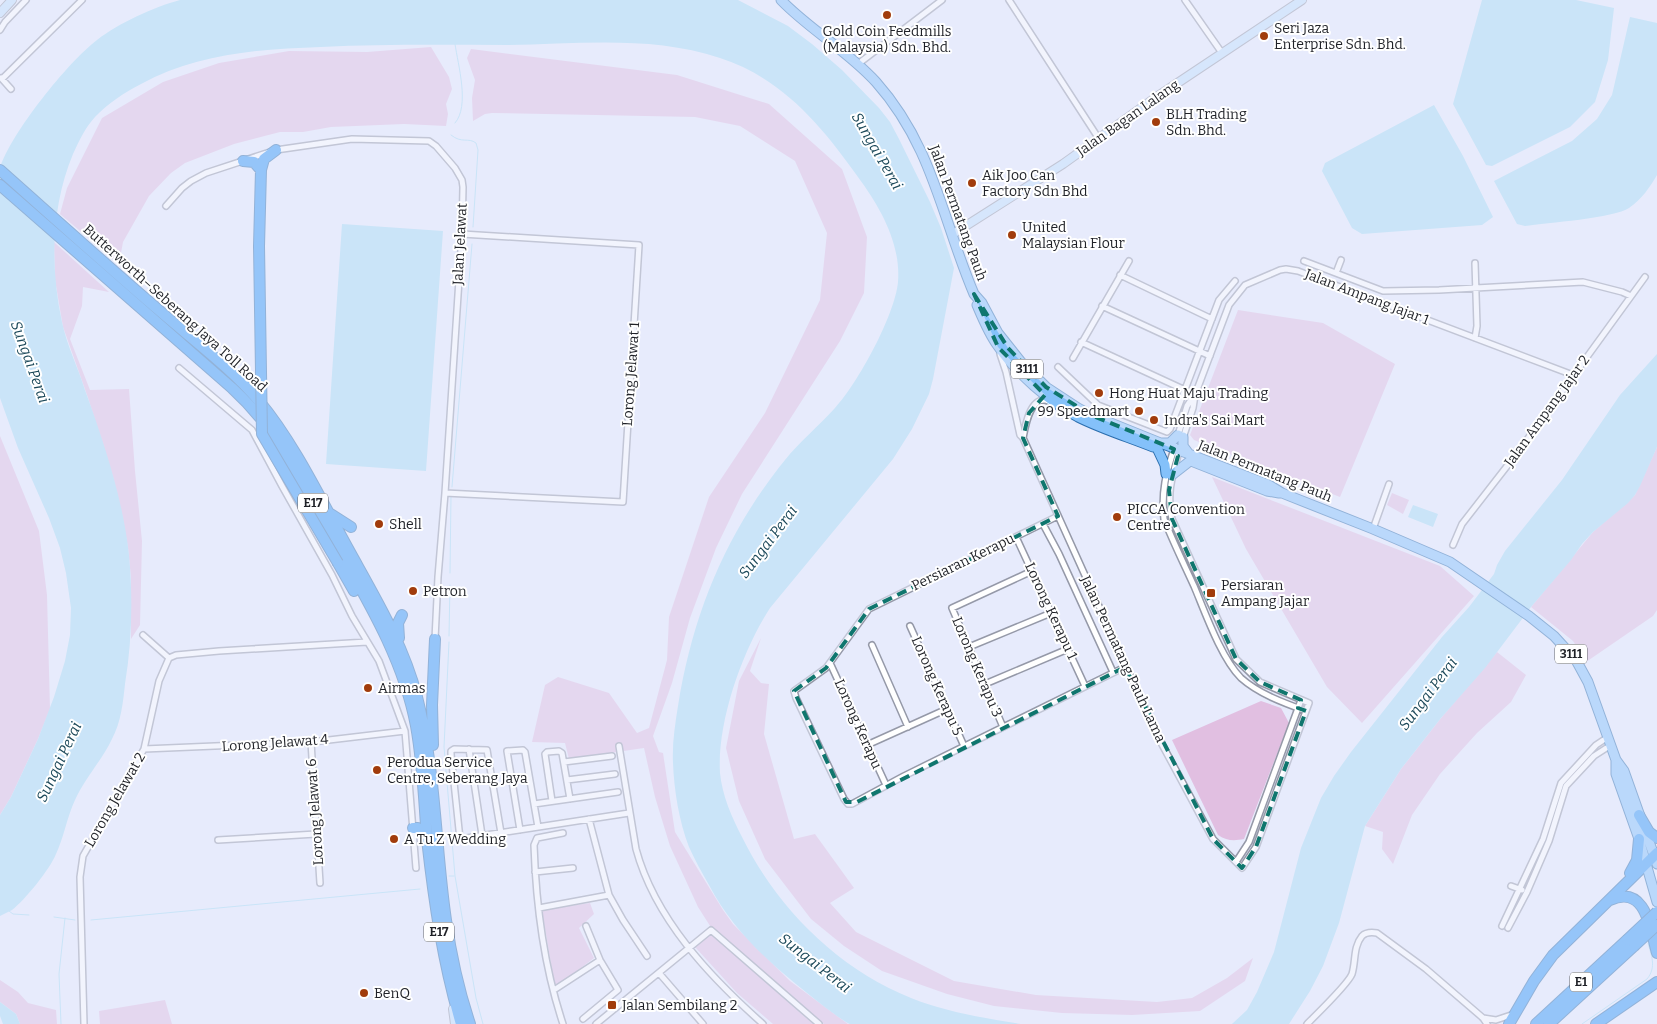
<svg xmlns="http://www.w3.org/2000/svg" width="1657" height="1024" font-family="Bitter,serif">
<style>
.green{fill:#e1bfe1}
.water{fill:#a6dcf3}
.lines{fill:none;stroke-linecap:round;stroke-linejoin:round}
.stream{stroke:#a6dcf3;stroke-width:1}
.street-casing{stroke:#9599a8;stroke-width:8}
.secondary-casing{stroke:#9599a8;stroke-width:10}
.primary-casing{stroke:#2b6eae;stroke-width:11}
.highway-casing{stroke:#2b6eae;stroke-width:12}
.street{stroke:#fff;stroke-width:5}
.secondary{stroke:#c2e0fc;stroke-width:8}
.primary{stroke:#84c1fa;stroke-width:9}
.highway{stroke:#3297f6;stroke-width:10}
.highway-bridge-casing{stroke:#2b6eae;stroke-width:12;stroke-linecap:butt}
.highway-bridge{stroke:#3297f6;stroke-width:10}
.marked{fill:none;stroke:#0f766e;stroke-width:4;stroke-dasharray:10 6;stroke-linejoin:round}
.poi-dot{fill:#a13c0c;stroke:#fff;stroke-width:2}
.labels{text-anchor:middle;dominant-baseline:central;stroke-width:4;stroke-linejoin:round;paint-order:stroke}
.shield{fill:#fff;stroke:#626468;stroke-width:1}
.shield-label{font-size:12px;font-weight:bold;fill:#1f2127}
.poi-label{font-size:14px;fill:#1f2127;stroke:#fff;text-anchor:start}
.street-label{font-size:14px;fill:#1f2127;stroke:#fff}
.water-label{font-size:15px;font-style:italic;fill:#1b4859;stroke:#fff}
</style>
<rect width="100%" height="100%" fill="#e7ebfc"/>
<path class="green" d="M431,47L449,77L452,89L446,104L448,114L446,126L404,124L331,127L303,132H280L234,144L185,163L171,173L149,196L123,242L119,264L60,214L67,188L102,118L163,82L219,63L289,51L367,52Z
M471,49L677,75L769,104L842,169L867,237L864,293L840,341L742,494L716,548L690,618L672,683L653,736L659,752L663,753L675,832L723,910L733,924L790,981L848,1024H824L712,929L698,907L670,846L655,797L644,748L569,759L565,743L532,742L545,685L558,677L609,693L637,733L649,728L667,660L669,617L709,497L765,413L820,300L827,233L795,161L740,126L695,117L492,113L485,114L473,121L472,98L475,80L467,58Z
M54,242L109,292L83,287L82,306L70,339L90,390L129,389L135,471L142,541L140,625L131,639V578L128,548L122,515L113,477L88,398L63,327L55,280Z
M1238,310L1323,323L1395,364L1340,497L1194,440L1190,435Z
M0,436L39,531L47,595L50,709L38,739L11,797L0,815Z
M1657,447V610L1653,616L1586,662L1573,641L1531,607L1593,532L1635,495Z
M1212,477L1440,566L1474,596L1362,723L1327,687L1246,549Z
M1392,493L1409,500L1403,514L1387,505Z
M761,638L750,671L761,683L769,684L764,734L794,839L815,834L854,888L830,903L856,932L954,981L1036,995L1157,1002L1192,998L1227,978L1253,958L1245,981L1200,1011L1132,1015L1062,1013L994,1006L947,994L882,971L844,946L811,919L765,859L739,801L726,748L739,681Z
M1497,652L1526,675L1511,702L1477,733L1440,774L1412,815L1393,864L1382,849L1383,832L1365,826L1401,769L1441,718Z
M1261,701L1281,708L1289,723L1244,839C1234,841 1227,841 1218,835L1172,740Z
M590,903L594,914L579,928L594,958L555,988L542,910Z
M710,933L813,1024H773L737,993L695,947Z
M0,980L18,992L28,1003L56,1010L57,1024H20L16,1014L0,1002Z
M165,1000L172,1024H100L99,1011Z"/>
<path class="water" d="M180,0H738L788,26L812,44L842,70L879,108L890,122L899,139L930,202L941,228L954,268L933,379L929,394L912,429L893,459L770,608C742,651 717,722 720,773C722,795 732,818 742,837C777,908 837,968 911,998C946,1012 984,1018 1021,1024C978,1024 935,1024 892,1024C884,1024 857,1024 850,1024C846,1023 829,1010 826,1008C781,973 736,937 709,885C702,873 695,860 689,847C679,821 674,790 673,763C672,744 675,725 678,706C693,613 726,533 785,460C800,441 819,426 835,408C858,383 895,315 898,282C901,243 880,207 858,177C822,126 782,78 720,58C652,35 578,44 507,45C445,45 383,44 321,47C258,49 197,54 141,84C125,92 107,104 95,117C85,128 79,141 73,154C51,207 50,266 62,322C67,346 78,367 85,390C104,443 123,499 129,555C133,598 132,641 125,684C123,703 121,722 112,739C102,760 85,778 75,800C67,817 64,837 56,854C50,869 25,900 12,910C8,912 4,914 0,916V815L11,797L38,739L54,697L65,661L70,635L71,608L66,573L60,548L49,518L18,448L0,398V168C11,133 68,62 97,40C119,23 154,7 180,0Z
M1482,0H1576L1614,8L1608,60L1595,102L1570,127L1492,166L1486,165L1453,104Z
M1630,17L1657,23V175C1650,187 1642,199 1629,208C1615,218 1546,223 1525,226L1517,224L1494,181L1572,141L1597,119L1612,95Z
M1434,105L1463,156L1493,217L1482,225L1362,234L1352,228L1322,171L1325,163Z
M342,224L443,231L426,471L326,464Z
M1657,354V447L1640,486L1635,495L1628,503L1593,532L1582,544L1571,560L1531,607L1485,668L1441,718L1401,769L1365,826L1339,923L1323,966L1310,991L1289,1024H1232L1247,1010L1257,992L1274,952L1301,848L1321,798L1334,776L1351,752L1442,637L1469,607L1494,574L1497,565L1505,551L1562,480L1620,395Z
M1413,505L1438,514L1433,527L1408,517Z
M0,1002L16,1014L20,1024H3L0,1016Z"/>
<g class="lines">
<path class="stream" d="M455,44C458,65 470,106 455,123
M451,135C462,144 468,137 476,143L478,150L473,227
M452,487L472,244
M450,573L451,496
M449,636L450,585
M449,642L444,747L455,876L476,998L483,1024
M449,876H454
M9,911L13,914L29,915
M54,917L75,920
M91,920L420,889
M61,1024L59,974L65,918
M1582,1024L1647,979C1657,967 1651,955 1648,943"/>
<g class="street-casing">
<path id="street" d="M1009,0L1099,139
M1185,0L1222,53
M0,30L5,22L26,0
M858,64L942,0
M1,78L11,89
M2,79L82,0
M166,206L182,188L191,181L206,173L276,150L352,139L429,141L436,146L455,168L462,180L463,187L462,234L445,493L438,577L435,639
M1304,261L1383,291L1439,290L1583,282L1622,292L1631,296
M1475,263L1477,326L1475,338
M1336,273L1341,260
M1120,275L1212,319
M1102,306L1210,356
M1081,342L1185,390
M1000,354L1006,372L1020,435L1023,438L1158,737L1213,839L1242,868L1256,847L1309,703L1260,682L1236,659L1172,519C1166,492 1173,474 1180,448
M1073,358L1129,261
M1058,367L1098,405L1167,432L1170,429L1219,300L1235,281
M179,368L252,430L282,486L332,575L352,616L379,661L405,731L416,868
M1178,435L1187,406L1193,397
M1023,438C1025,428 1029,400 1044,400C1047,400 1049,402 1052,403
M1183,438L1193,408L1195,395L1229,305L1245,285L1280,270L1286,269L1298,271L1573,375
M1175,446C1166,473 1161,491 1164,519C1173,542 1184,564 1194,586C1205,612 1221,658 1241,678C1259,694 1284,703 1306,711
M445,493L623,502L639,245L462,234
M1058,516L869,609L826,668L794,691L796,698L844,799L848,804H852L904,776L1125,667
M1043,524L1059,554L1113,672
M1373,529L1389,484
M1016,537L1085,686
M1453,545L1462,524L1518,452L1645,277
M910,626L964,746
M143,635L169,658
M872,645L908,727
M969,647L1051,613
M830,663L886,785
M985,684L1068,649
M1003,727L952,608L1032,571
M311,742L320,883
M867,745L947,709
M619,746L636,849C655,919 710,977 763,1024
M144,749L312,742L405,731
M469,749L482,835
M564,762L612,756
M567,780L615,774
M552,801L545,754L547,752L559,751L562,753L570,799
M534,804L618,792
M589,819L609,895L623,920L647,956
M520,830L507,751L523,750L525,752L538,827
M501,833L487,750L454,749L451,751V754L460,839L629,813
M218,840L316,834
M1236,862L1249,842L1301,700
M535,872L573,868
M1511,886L1522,890
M539,908L609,895
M1502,926L1543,839L1561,783L1596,745L1608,737
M1508,928L1527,892L1549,841L1566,786L1594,756L1611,745
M659,973L703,1024
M554,990L600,960
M1483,1018L1496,1020L1511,1015
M583,1019L618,990L600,960L586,926
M84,1024L80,877L83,856L144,749L159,681L169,658L176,655L219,651L367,642
M563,1024C544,967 536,905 534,845L537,838L563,833
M596,1024L711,930L819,1024
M1307,1024C1317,1014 1348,984 1352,974C1356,961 1353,947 1362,936C1366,932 1371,932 1377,933L1426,969L1483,1018L1487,1024"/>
</g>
<g class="secondary-casing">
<path id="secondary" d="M0,13L12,0
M953,234L1063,164L1155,98L1302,0
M453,1009L455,1024"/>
</g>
<g class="primary-casing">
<path id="primary" d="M781,0C810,30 848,51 876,82C933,146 942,219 974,294L982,303L998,333L1021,362L1046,387L1078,408L1091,415L1158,442L1269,485L1282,493L1373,529L1450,562L1529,616L1554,636L1576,660L1588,682L1616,760L1624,771L1657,864
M977,305C983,319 989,334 998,346C1016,373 1050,402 1078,417C1102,429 1128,437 1153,447
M1183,437V446L1189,454
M1161,443H1170L1178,435
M1157,448L1165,465L1166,474
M1191,461L1267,491L1279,493
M1172,475L1190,461
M1616,760V774L1639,839L1657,902"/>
</g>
<g class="highway-casing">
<path id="highway" d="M243,161L254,162L261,170
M0,170C53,217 106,265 161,312C192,339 232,369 259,401C295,444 323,504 351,554C376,599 404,646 417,697C436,770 435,845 446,920C451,955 459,991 470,1024
M0,185L232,388C244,399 255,411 265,424C290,455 310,499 330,534C364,595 403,656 416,726C423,764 424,801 427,839C434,902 443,963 461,1024
M259,246L261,170L264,159L276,150
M329,513L351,527
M338,563L354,591
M399,638L398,623L402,615
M433,745L432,705L435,639
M1639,815L1649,832L1657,838
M413,828H418L427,838
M1630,873L1637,860L1639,839
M1610,900C1646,884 1650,928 1657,953
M1509,1024L1534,981L1553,955L1657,853
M1536,1024L1627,940
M1549,1024L1634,946
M1596,1024L1657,982"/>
</g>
<use href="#street" class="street"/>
<use href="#secondary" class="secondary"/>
<use href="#primary" class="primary"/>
<use href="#highway" class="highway"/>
<g class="highway-bridge-casing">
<path id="highway-bridge" d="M259,246L262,434L338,563
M1627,940L1657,912
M1634,946L1657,925"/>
</g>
<use href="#highway-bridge" class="highway-bridge"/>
</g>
<path d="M0 0H1657V1024H0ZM974,294L1008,348L1046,387L1091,415L1174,449L1172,454L1178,456L1169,490L1172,519L1236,659L1260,682L1301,700L1298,708L1306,711L1256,847L1242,868L1213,839L1125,667L857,802H846L794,691L826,668L869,609L1058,516L1023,438L1029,413L1045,395L998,347Z" fill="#e7ebfc" fill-opacity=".55" fill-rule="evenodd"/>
<path class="marked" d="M974,294L1008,348L1046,387L1091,415L1174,449L1172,454L1178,456L1169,490L1172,519L1236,659L1260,682L1301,700L1298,708L1306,711L1256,847L1242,868L1213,839L1125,667L857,802H846L794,691L826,668L869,609L1058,516L1023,438L1029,413L1045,395L998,347Z"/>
<g class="poi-dot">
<circle cx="887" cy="15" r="5"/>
<circle cx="1264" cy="36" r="5"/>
<circle cx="1156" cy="122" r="5"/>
<circle cx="972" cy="183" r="5"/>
<circle cx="1012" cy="235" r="5"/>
<circle cx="1099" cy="393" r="5"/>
<circle cx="1139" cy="411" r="5"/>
<circle cx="1154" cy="420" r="5"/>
<circle cx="1117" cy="517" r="5"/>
<circle cx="379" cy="524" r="5"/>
<circle cx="413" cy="591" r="5"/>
<rect x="1206" y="588" width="10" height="10" rx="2.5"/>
<circle cx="368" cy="688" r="5"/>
<circle cx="377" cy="770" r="5"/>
<circle cx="394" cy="839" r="5"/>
<circle cx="364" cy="993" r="5"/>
<rect x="607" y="1000" width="10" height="10" rx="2.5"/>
</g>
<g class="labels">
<g class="shield">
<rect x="1011" y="359.5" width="32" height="19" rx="4"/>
<rect x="298" y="493.5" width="30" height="19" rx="4"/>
<rect x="1555" y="644.5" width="32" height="19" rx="4"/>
<rect x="424" y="922.5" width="30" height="19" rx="4"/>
<rect x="1570" y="972.5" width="22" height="19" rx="4"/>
</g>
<g class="shield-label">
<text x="1027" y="369">3111</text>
<text x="313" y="503">E17</text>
<text x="1571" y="654">3111</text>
<text x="439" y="932">E17</text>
<text x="1581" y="982">E1</text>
</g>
<g class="poi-label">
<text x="1274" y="28">Seri Jaza<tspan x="1274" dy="16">Enterprise Sdn. Bhd.</tspan></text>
<text x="887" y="31" text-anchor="middle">Gold Coin Feedmills<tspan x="887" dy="16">(Malaysia) Sdn. Bhd.</tspan></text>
<text x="1166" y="114">BLH Trading<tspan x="1166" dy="16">Sdn. Bhd.</tspan></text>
<text x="982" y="175">Aik Joo Can<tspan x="982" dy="16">Factory Sdn Bhd</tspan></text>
<text x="1022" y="227">United<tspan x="1022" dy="16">Malaysian Flour</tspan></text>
<text x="1109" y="393">Hong Huat Maju Trading</text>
<text x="1129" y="411" text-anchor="end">99 Speedmart</text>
<text x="1164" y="420">Indra's Sai Mart</text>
<text x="1127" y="509">PICCA Convention<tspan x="1127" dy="16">Centre</tspan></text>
<text x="389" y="524">Shell</text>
<text x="1221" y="585">Persiaran<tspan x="1221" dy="16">Ampang Jajar</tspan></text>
<text x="423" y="591">Petron</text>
<text x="378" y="688">Airmas</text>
<text x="387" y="762">Perodua Service<tspan x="387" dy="16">Centre, Seberang Jaya</tspan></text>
<text x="404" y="839">A Tu Z Wedding</text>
<text x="374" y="993">BenQ</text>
<text x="622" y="1005">Jalan Sembilang 2</text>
</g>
<g class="street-label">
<text transform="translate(1128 118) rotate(-35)">Jalan Bagan Lalang</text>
<text transform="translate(958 213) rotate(70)">Jalan Permatang Pauh</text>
<text transform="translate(460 244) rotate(-87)">Jalan Jelawat</text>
<text transform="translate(1367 297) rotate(21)">Jalan Ampang Jajar 1</text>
<text transform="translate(175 308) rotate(42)">Butterworth–Seberang Jaya Toll Road</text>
<text transform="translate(631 374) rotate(-86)">Lorong Jelawat 1</text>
<text transform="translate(1547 411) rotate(-54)">Jalan Ampang Jajar 2</text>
<text transform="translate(1265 471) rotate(22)">Jalan Permatang Pauh</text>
<text transform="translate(963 562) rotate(-26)">Persiaran Kerapu</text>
<text transform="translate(1051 611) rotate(65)">Lorong Kerapu 1</text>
<text transform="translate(1123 659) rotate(65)">Jalan Permatang Pauh Lama</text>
<text transform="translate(977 667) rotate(67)">Lorong Kerapu 3</text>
<text transform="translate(937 686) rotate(66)">Lorong Kerapu 5</text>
<text transform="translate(858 724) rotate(66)">Lorong Kerapu</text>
<text transform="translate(275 743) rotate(-4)">Lorong Jelawat 4</text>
<text transform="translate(115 800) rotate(-60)">Lorong Jelawat 2</text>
<text transform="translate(315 812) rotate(-94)">Lorong Jelawat 6</text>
</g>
<g class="water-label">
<text transform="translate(877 151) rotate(60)">Sungai Perai</text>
<text transform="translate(30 362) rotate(70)">Sungai Perai</text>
<text transform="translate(768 542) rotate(-53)">Sungai Perai</text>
<text transform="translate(1428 694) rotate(-53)">Sungai Perai</text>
<text transform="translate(59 762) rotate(-65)">Sungai Perai</text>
<text transform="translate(815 963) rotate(38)">Sungai Perai</text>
</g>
</g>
</svg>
